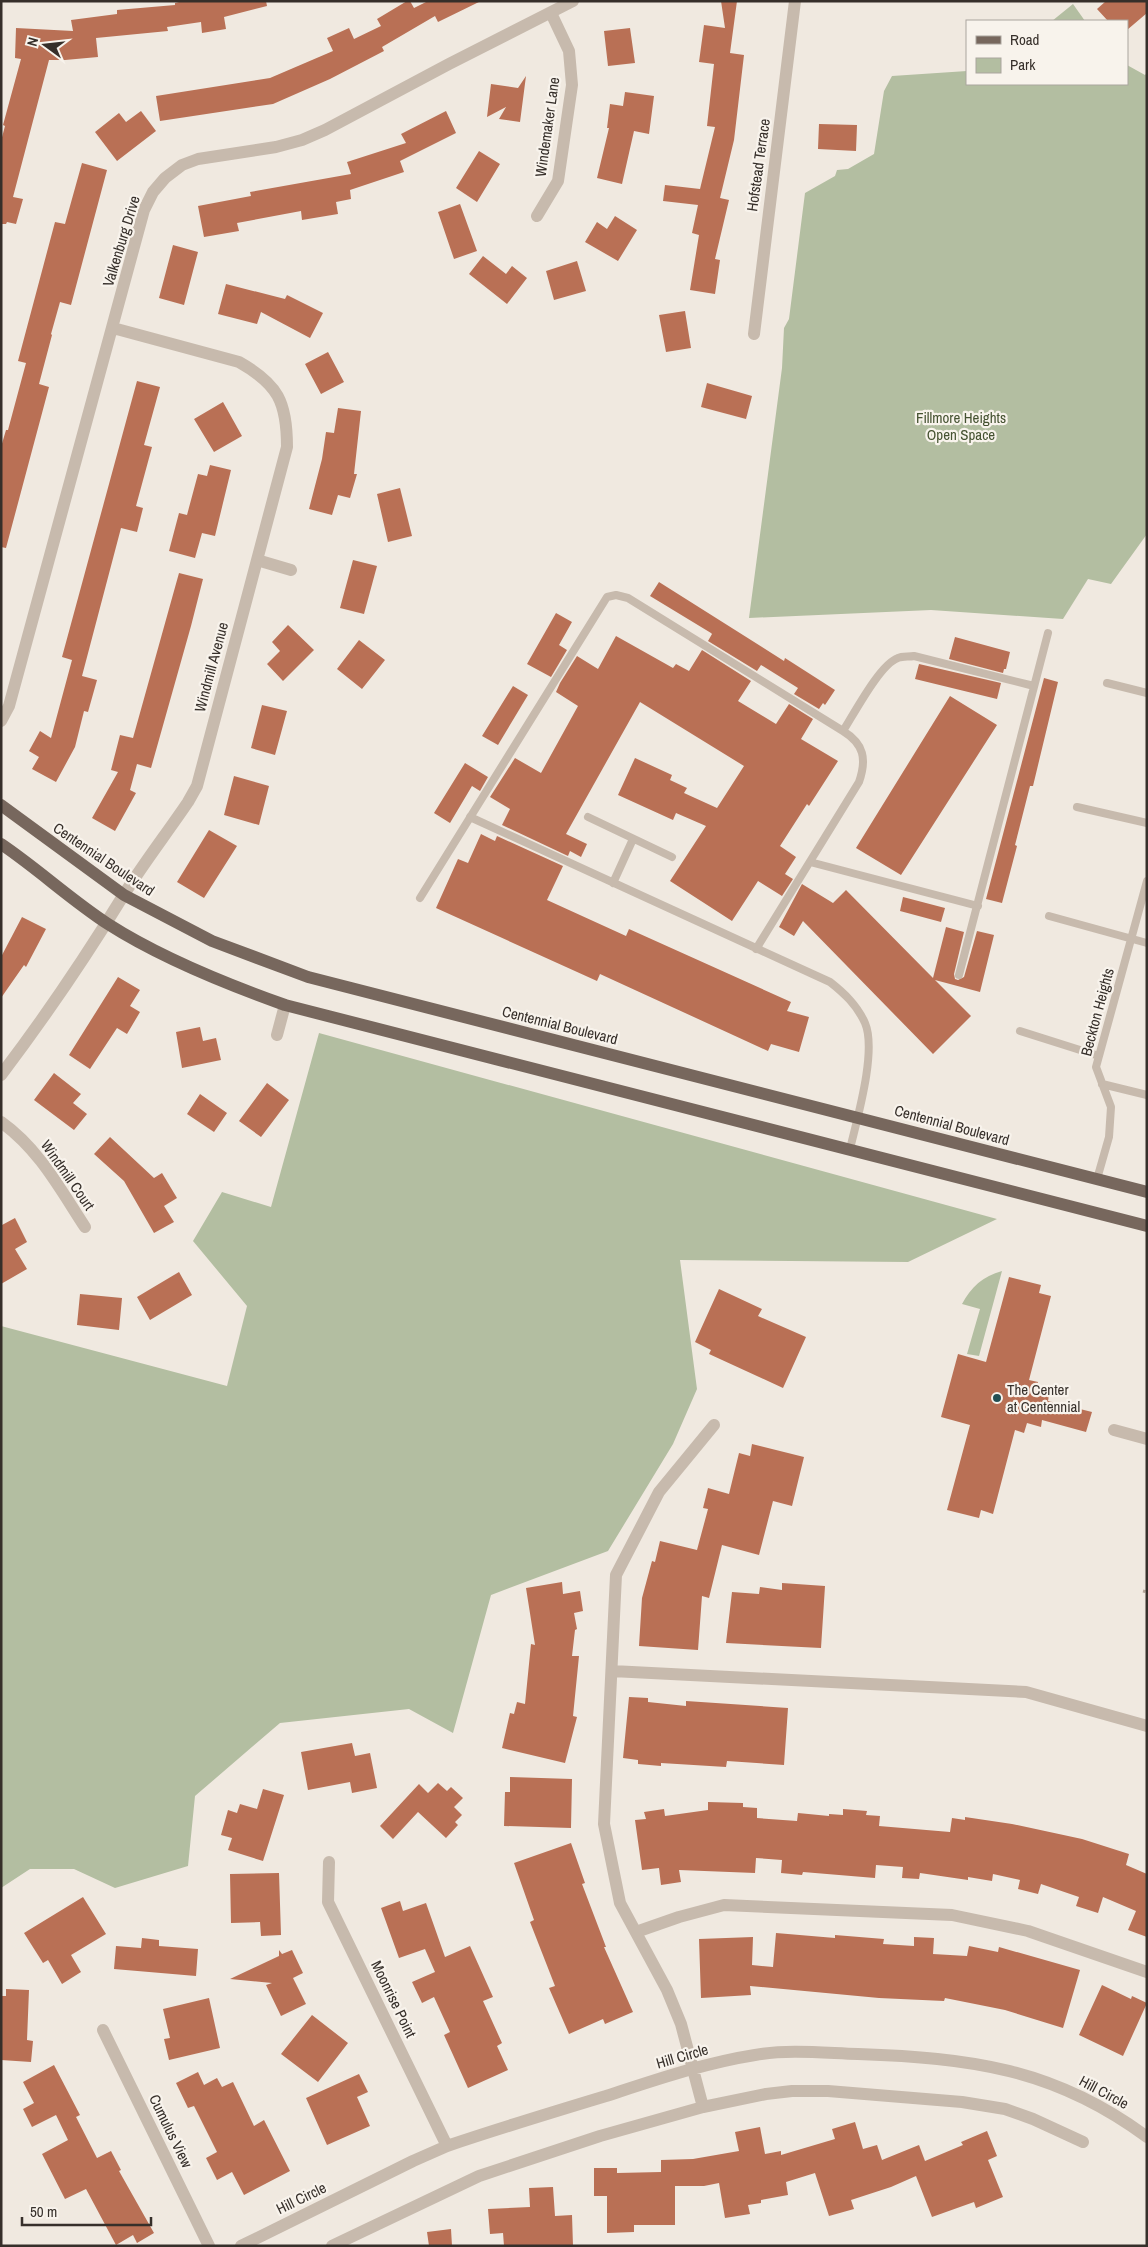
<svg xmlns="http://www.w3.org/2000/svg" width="1148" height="2247" font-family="'Archivo Narrow',sans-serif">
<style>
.green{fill:#b3bea1}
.building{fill:#b97055}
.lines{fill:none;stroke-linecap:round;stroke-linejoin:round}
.path{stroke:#b3a497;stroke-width:3;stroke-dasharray:2.5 2.5;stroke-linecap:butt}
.lane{stroke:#c7baad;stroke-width:8}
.street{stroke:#c7baad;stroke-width:12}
.primary{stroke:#77675d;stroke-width:12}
.poi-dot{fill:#244f54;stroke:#f8f3ec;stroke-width:2}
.labels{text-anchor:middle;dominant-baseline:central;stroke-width:4.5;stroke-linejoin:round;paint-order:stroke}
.street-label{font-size:15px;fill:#362f2a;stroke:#f8f3ec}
.park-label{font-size:15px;fill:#455231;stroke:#f8f3ec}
.poi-label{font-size:15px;fill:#362f2a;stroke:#f8f3ec;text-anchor:start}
</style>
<rect width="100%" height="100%" fill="#f0e9e0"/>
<path class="green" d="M1073,4L1085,21H1052Z
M1127,65L1145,75L1147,73V534L1111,584L1088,579L1063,619L931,610L749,618L782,368L784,328L789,319L805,193L835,176L837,170L848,169L874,154L884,91L892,76L967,71V84H1127Z
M319,1033L997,1219L908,1262L680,1260L697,1389L673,1444L608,1551L491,1595L453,1733L409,1709L280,1723L195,1796L188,1866L115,1888L74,1869H30L1,1888V1326L227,1386L247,1306L193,1241L222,1192L271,1207Z
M1002,1271L979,1356L967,1354L980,1309L962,1304C971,1287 983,1276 1002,1271Z"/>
<path class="building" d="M183,1H266L267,6L224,17L226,29L202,33L201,22L167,27L168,31L96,38L98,57L65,60H49L13,197L23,199L16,224L7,222L6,224H1V141L5,126L3,125L21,59L15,58L16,28L73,31L71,20L117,14V10L175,5V3Z
M407,1H410L414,8L428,1H481L438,22L435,16L382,47L384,51L330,79L273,104L160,121L156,96L270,78L333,51L327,38L349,28L354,39L381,26L377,19Z
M721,1H737L730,53L744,55L734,140L720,198L729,200L715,259L720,260L715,294L690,290L699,235L692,233L698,205L663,201L665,185L700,189L715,127L707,126L714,64L699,62L704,25L725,28Z
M1106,1H1147V13L1127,30V21H1108L1097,9Z
M630,28L635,63L608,66L604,31Z
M526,76L520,122L499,119L506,107L487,117L491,84L518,88Z
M625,92L654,96L649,134L634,131L622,184L597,178L609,128H607L610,104L623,106Z
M141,111L156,131L117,161L95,132L119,113L126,122Z
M446,111L456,133L400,161L404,172L350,190L351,199L336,202L338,214L302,220L301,211L237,223L239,231L204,237L198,206L251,196L250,192L351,174L347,162L406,143L401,134Z
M819,124L857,125L856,151L818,149Z
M479,151L500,164L477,202L456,188Z
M82,163L107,170L71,305L60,302L51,334L52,335L39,384L49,387L6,548L1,547V447L6,430H8L26,363L18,361L55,222L65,224Z
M460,204L477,251L454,259L438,212Z
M615,216L637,230L618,261L585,242L597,222L607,229Z
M173,245L198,252L184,305L159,298Z
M483,256L506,274L512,266L527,278L507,304L469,274Z
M577,261L586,291L554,300L546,271Z
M226,284L285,299L287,295L323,313L310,338L261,312L257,324L218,314Z
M685,311L691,348L666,352L659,315Z
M328,352L344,382L321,394L305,364Z
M137,381L160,387L144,445L152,447L136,506L143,508L137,532L121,528L82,676L97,680L88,712L84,711L75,747L56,782L32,769L39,757L29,751L40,731L51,738L72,660L62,657Z
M707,383L752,396L746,419L701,407Z
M223,402L242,436L214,452L194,419Z
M338,408L361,411L354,474H357L350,498L338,495L332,515L309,509L322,459L326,432L334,433Z
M210,465L231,470L215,536L202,533L195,558L169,551L179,513L187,515L198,474L207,476Z
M400,488L412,536L388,542L377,494Z
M353,560L377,566L364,614L340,608Z
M179,573L203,579L191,626L151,768L137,764L130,790L136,793L115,831L92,818L118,772L111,770L120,735L133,738Z
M659,582L784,661L785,658L835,690L825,705L823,703L819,709L794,694L798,688L761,665L757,671L708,641L712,634L711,633L650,596Z
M556,613L572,622L559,645L567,650L551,677L527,664Z
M288,625L314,650L283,681L267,664L280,651L272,642Z
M616,636L673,668L676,664L689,671L702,650L751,681L738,701L776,724L789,704L813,719L801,739L838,761L809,806L807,804L780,846L796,857L785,874L793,879L782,896L758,881L732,921L670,881L706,826L676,813L673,820L618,795L635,758L672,775L670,780L687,788L684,793L717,808L744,766L640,702L566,834L587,844L581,857L570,851L568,856L502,825L510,809L490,797L515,758L541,773L578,706L556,692L560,683L577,656L598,669Z
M955,637L1010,652L1006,669H1004L1003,673L949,659Z
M359,640L385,660L362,689L337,669Z
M919,664L1001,683L997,699L915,679Z
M1044,678L1058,682L1033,786H1030L1015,845L1017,846L1002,903L986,899Z
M513,686L528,695L498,745L482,736Z
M950,696L997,725L901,875L856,848Z
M262,705L287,711L275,755L251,748Z
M465,763L488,777L480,791L472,786L450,823L434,813Z
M234,776L269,786L259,825L224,815Z
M209,830L237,846L204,898L177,882Z
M481,834L495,841L497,836L563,866L547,900L626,936L629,929L791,1002L787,1011L809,1017L799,1052L771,1044L768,1051L600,974L597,981L436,908L458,859L468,863Z
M802,884L833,903L846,890L933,978L946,927L964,932L954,974L955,979L958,980L964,977L977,931L994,935L980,992L935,980L971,1016L933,1054L803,921L794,936L779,927Z
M903,897L945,908L941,922L900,911Z
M22,917L46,929L26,967L24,965L1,998V957Z
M118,977L140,990L130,1006L140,1012L127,1034L117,1028L90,1069L69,1055Z
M200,1027L203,1041L216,1038L221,1060L182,1068L176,1032Z
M54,1073L81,1094L73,1103L87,1114L74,1130L34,1100Z
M267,1083L289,1100L261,1137L239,1121Z
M200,1094L227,1113L214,1132L187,1114Z
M110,1137L154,1178L162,1173L177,1198L164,1206L174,1222L154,1233L124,1181L94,1154Z
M15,1218L27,1242L15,1249L27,1269L1,1284V1224L2,1225Z
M179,1272L192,1295L150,1320L137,1297Z
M1009,1277L1041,1285L1039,1293L1051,1296L1029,1380L1038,1382L1035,1391L1049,1395L1048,1401L1092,1412L1086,1432L1042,1420L1041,1427L1027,1423L1024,1433L1015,1430L993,1514L981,1510L979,1518L947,1510L970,1425L941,1417L958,1354L986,1362Z
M719,1289L762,1309L758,1316L806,1337L783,1388L709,1354L711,1350L695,1342Z
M80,1294L122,1298L119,1330L77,1325Z
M752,1444L804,1457L792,1506L773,1501L759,1555L722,1545L709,1598L702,1596L698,1650L639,1646L642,1598L652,1561L655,1562L660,1541L697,1550L708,1509L703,1508L708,1488L729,1494L739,1453L750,1456Z
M562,1582L563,1594L580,1591L583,1611L574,1613L577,1629L575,1630L572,1656H579L573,1716L577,1717L565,1763L502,1748L510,1713L514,1714L517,1702L525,1704L531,1644L535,1645L526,1588Z
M782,1583L825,1586L821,1648L726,1643L732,1592L759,1594L760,1587L782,1590Z
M629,1697L648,1698V1702L686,1706V1701L788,1708L784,1765L727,1761L726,1767L661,1763V1766L638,1764V1760L623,1758Z
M352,1743L355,1756L370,1753L377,1788L352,1793L350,1782L308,1790L301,1752Z
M510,1777L572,1779L571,1828L504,1826L505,1792H510Z
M438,1783L447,1791L451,1787L463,1798L454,1807L462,1815L455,1822L458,1825L446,1838L418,1812L393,1839L380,1826L419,1784L428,1793Z
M263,1789L284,1795L263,1861L228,1850L232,1838L221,1835L228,1810L237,1813L240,1804L257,1809Z
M708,1802L743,1803V1807L757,1808V1818L797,1821L798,1813L829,1816V1814L843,1815V1809L867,1811L866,1815L880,1816L879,1826L950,1832L952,1818L965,1820V1817L1012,1824L1082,1839L1129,1854L1126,1865L1147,1874V1937L1128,1930L1136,1911L1103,1897L1098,1913L1076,1906L1079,1897L1041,1884L1038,1894L1018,1889L1020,1880L993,1874L992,1881L968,1877V1880L920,1873L919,1879L902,1878L903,1867L876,1865L875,1878L803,1872L802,1875L781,1873L782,1860L756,1858L755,1873L679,1870L681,1882L661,1885L659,1868L642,1870L635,1820L646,1819L644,1812L664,1809L665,1816L708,1810Z
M571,1843L585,1883L582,1884L606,1947H604L633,2012L605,2024L603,2019L569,2034L549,1988L555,1986L530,1922L534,1920L514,1863Z
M279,1873L281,1935L261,1936L260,1922L231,1923L230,1874Z
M83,1897L106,1934L71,1955L81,1972L62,1984L48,1960L43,1963L24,1933Z
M400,1901L403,1911L426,1903L445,1957L470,1946L493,1997L483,2001L502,2043L497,2046L508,2070L468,2088L444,2035L450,2032L434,1997L422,2003L412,1982L435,1972L425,1949L399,1958L381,1908Z
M776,1933L835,1938V1935L884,1939L883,1944L914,1946V1937L934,1938L933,1954L967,1956L969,1946L998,1952L999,1947L1080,1970L1063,2028L1005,2010L945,1998L944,2001L879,1998L750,1986L751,1995L701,1998L699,1939L753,1937L752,1965L773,1967Z
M142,1938L159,1940V1946L198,1949L196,1976L114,1969L116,1946L141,1948Z
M279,1950L282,1954L292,1950L303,1973L293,1978L306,2004L281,2016L266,1985L272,1983L230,1979L279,1956Z
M1102,1985L1131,1999L1132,1996L1147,2003L1123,2056L1079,2035Z
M6,1989L29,1990L27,2040L33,2041L31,2062L1,2060V1996H6Z
M209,1998L220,2048L169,2060L164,2039L170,2038L163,2009Z
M312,2015L348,2043L318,2082L281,2054Z
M54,2065L80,2115L76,2117L97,2158L111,2151L121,2170L119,2171L154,2233L137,2243L133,2235L116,2245L86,2189L65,2199L42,2154L68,2140L56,2115L32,2127L23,2109L34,2103L23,2082Z
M198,2072L204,2085L217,2078L222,2087L233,2082L254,2126L264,2120L290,2171L244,2195L232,2172L217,2180L206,2158L217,2152L194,2106L188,2108L176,2083Z
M359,2074L368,2092L357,2097L370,2126L327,2145L306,2098Z
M855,2122L863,2149L877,2145L882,2160L919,2145L925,2161L963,2145L961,2142L987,2131L997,2156L988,2160L1003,2197L976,2208L974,2202L932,2217L916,2176L891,2187L851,2200L854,2209L829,2216L815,2173L786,2182L788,2195L761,2200V2203L748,2205L750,2214L725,2218L719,2183L704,2186H675V2225H634V2232L607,2233V2196H594V2168H617V2173L661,2172V2160L693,2159L739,2151L735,2132L760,2127L765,2154L781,2151V2155L835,2139L832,2129Z
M553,2187L555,2216L572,2215L573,2246H504L503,2233L490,2234L488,2209L530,2207L529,2188Z
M451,2229L452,2246H429L427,2232Z"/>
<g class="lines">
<path class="path" d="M1143,1591L1147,1592"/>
<path class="lane" d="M1107,683L1147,693
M843,731C854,714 880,664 898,658C902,656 909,657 914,656L1034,686
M1077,807L1147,823
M470,817L830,982C844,993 857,1005 865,1023C877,1051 857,1119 850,1149
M588,817L672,857
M810,862L978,906
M613,883L633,839
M420,898L607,597L616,595L628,598L843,731C864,744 867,759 859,782L756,949
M1049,916L1147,943
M959,975L1048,633
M1020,1031L1099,1056
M1102,1084L1147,1095
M1097,1179L1109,1137L1111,1107L1096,1067L1147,881"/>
<path class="street" d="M537,216L558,181L572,85L569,51L551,13
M754,334L795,1
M257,560L291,570
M1,721L9,706L144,210L153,192L165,178L182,165L198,159L276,147L302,140L325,130L449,64L573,1
M277,1035L285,1005
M1,1075C45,1017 85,958 123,896C143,864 167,833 188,802L197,786L287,447C287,402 278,384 239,362L113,328
M1,1122C39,1149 60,1189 85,1227
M1114,1430L1147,1439
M612,1671L1026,1692L1147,1726
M329,1862L328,1902L447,2146
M636,1932L679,1917L724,1905L952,1915L1028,1931L1147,1972
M103,2030L209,2246
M703,2107L681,2024L667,1990L620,1903L604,1824L616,1575L659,1492L714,1425
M241,2246L413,2161L447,2146C500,2128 553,2112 606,2096C655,2080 704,2063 755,2055C789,2049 824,2053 858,2054C970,2058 1054,2068 1147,2137
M332,2246L479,2176L600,2136L703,2107L766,2094L792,2091H828L962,2102L1005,2109L1033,2119L1083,2142"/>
<path class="primary" d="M1,805L124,895L212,941L308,977L1147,1192
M1,844C38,869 71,900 108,924C161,958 226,984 285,1005L1147,1226"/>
</g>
<circle class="poi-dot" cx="997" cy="1398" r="5"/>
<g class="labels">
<g class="street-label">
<text transform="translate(547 127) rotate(-82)">Windemaker Lane</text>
<text transform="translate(758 165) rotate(-82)">Hofstead Terrace</text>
<text transform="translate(121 241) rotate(-73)">Valkenburg Drive</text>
<text transform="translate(211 667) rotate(-75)">Windmill Avenue</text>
<text transform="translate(104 859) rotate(34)">Centennial Boulevard</text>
<text transform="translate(1097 1012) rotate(-75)">Beckton Heights</text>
<text transform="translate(560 1025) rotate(14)">Centennial Boulevard</text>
<text transform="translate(952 1125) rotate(15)">Centennial Boulevard</text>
<text transform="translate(68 1175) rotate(55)">Windmill Court</text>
<text transform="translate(394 1999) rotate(64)">Moonrise Point</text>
<text transform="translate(682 2056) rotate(-16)">Hill Circle</text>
<text transform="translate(1104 2092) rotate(28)">Hill Circle</text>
<text transform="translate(171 2131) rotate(64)">Cumulus View</text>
<text transform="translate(301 2198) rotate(-26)">Hill Circle</text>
</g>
<g class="park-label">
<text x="961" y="417">Fillmore Heights<tspan x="961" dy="17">Open Space</tspan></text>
</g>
<g class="poi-label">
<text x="1007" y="1389">The Center<tspan x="1007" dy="17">at Centennial</tspan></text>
</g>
</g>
<rect width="1148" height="2247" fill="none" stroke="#362f2a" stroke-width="5"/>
<rect x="966" y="20" width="162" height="65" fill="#f8f3ec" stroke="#aaa59e"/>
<rect x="976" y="36" width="25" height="8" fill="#77675d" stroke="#aaa59e"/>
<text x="1010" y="45" font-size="15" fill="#362f2a">Road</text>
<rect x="976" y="58" width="25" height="15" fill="#b3bea1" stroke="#aaa59e"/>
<text x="1010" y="70" font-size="15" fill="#362f2a">Park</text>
<g transform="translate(45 45) rotate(285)" stroke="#f8f3ec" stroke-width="4" paint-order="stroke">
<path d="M0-4L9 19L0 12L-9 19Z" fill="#362f2a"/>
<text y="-8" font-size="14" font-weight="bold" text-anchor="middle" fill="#362f2a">N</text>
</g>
<path d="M22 2217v8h129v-8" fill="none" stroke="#362f2a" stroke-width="2.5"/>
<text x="30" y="2217" font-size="15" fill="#362f2a" stroke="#f8f3ec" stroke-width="4" paint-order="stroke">50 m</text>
</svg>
